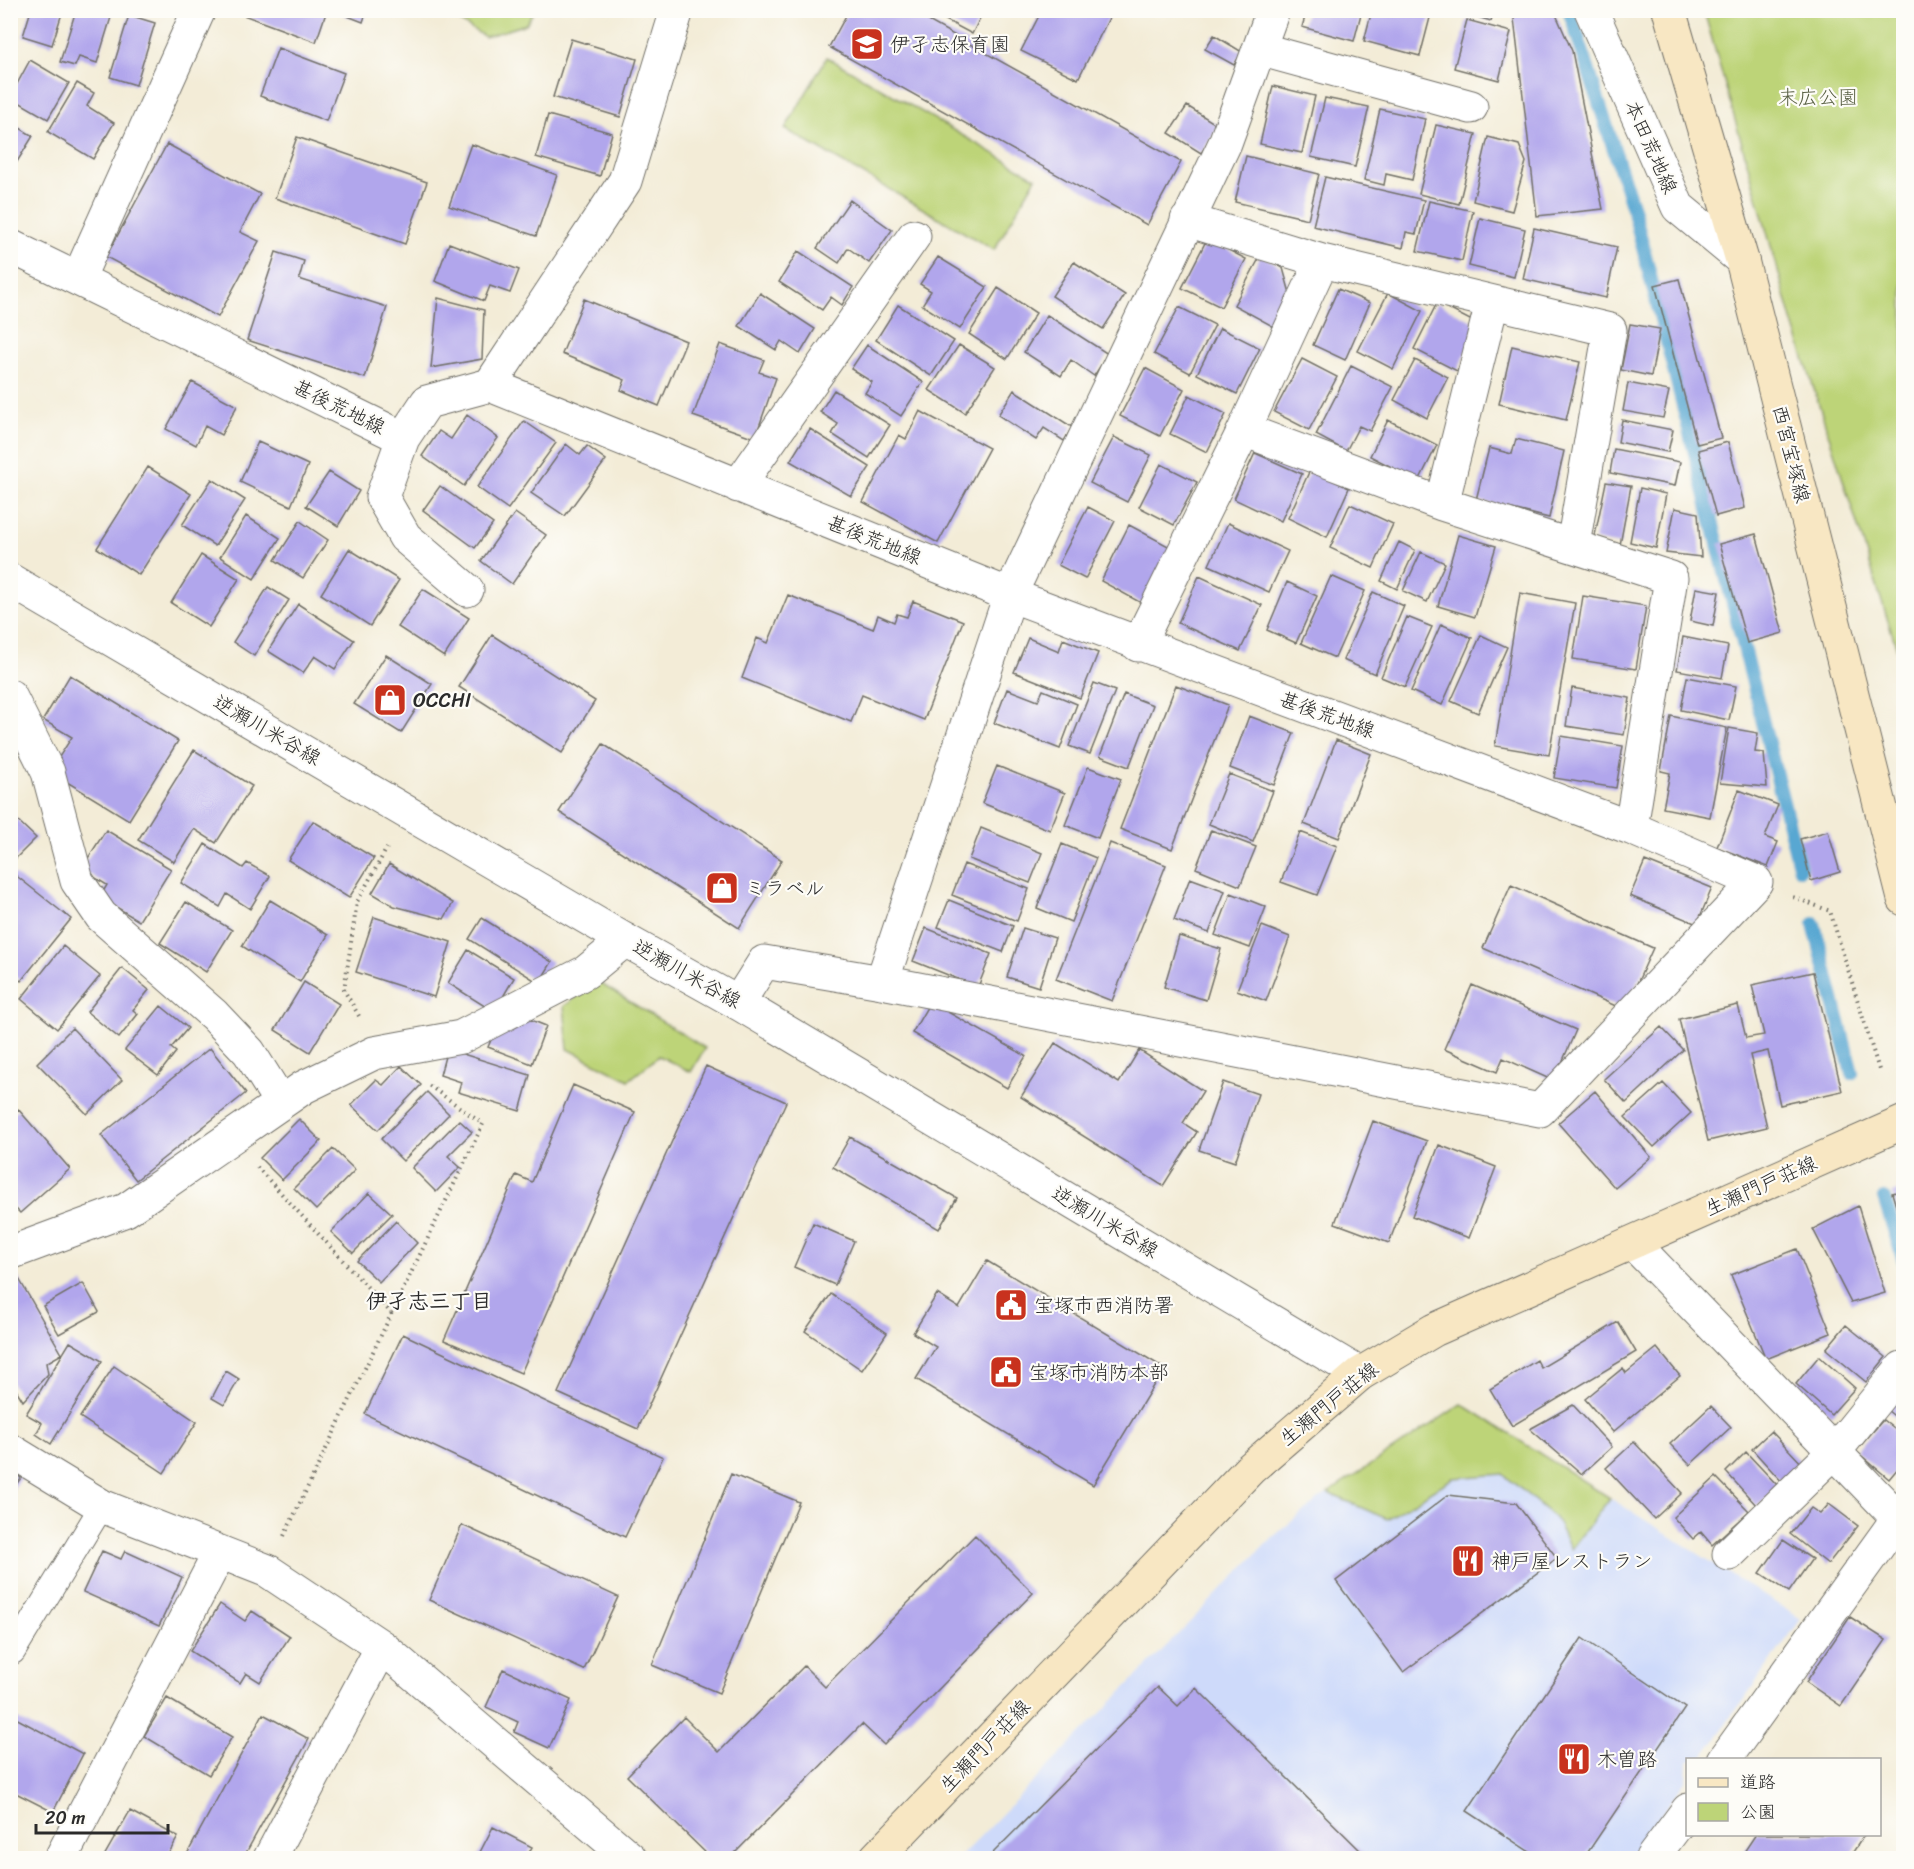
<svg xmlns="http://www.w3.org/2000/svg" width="1914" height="1869" font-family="Sriracha,'Klee One',sans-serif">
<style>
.built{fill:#cedafa}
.green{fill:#bdd478;stroke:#748052;stroke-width:1.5}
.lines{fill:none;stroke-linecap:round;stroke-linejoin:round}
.stream{stroke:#58a7d2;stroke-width:14}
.building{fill:#b1a6ec}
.service-casing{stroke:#716f67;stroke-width:26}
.minor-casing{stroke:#716f67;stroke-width:35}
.tertiary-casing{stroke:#716f67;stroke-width:35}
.secondary-casing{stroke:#716f67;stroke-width:35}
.path{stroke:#716f67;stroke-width:4;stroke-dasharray:1.5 4.5;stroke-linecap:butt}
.service{stroke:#fff;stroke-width:24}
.minor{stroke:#fff;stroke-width:33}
.tertiary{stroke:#fff;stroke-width:33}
.secondary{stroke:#f8e7c3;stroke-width:33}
.labels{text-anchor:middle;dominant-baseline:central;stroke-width:4.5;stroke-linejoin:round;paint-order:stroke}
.poi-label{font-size:20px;fill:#2b2b2b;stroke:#fdfcf7;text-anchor:start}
.park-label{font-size:20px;fill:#575e42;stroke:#fdfcf7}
.street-label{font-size:20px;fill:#2b2b2b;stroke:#fdfcf7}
.neighbourhood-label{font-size:21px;font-weight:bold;fill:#2b2b2b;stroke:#fdfcf7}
</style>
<rect width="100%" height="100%" fill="#fdfcf7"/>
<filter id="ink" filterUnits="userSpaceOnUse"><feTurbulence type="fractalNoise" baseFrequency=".0167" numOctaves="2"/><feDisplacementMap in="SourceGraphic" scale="12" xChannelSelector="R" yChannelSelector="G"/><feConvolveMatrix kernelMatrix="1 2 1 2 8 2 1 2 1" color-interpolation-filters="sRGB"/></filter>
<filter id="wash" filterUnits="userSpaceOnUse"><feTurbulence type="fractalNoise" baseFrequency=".008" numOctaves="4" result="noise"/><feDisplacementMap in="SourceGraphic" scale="24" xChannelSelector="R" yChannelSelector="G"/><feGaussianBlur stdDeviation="1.35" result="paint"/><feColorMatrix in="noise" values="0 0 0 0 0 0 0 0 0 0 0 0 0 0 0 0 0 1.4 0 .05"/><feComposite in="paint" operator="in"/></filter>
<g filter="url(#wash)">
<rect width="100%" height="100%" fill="#f3ecd7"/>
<path class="built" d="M1462,1404L1801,1619L1701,1759L1688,1760L1687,1779L1631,1858H959L1273,1537L1316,1501Z"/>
<path class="green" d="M443,11H534L526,24L485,37Z
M1704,11H1903V668L1792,320Z
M827,57L1036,178L994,250L785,129Z
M598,982L705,1048L691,1072L659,1056L629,1080L568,1049L564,1006Z
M1462,1404L1610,1498L1571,1549L1555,1518L1503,1474L1453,1478L1387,1519L1328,1493Z"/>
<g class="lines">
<path class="stream" d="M1569,10L1633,208L1800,869
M1814,924L1852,1073
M1884,1198L1904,1261"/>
</g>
<g id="blocks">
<path class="building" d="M31,10H63L52,45L23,36Z
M76,10H101L112,14L97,63L79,57L75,66L60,62Z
M230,10H327L316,42Z
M332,10H367L363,22Z
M849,10H909L1181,162L1147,225L829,47Z
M927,10H984L972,34Z
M1042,10H1113L1078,79L1021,51Z
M1307,10H1362L1354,41L1302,27Z
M1372,10H1432L1420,56L1364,41Z
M1454,10H1494L1491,21Z
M1513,10H1554L1572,51L1603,209L1537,216Z
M129,15L155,23L136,85L110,77Z
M1467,20L1511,32L1499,80L1454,68Z
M1214,35L1242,52L1234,65L1205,49Z
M571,39L637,59L620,117L553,97Z
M278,48L344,73L326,121L260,96Z
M30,60L69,83L48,119L10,97Z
M77,83L94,93L87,106L114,123L93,159L48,132Z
M1273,86L1315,96L1302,153L1260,144Z
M1325,98L1369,107L1355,167L1311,157Z
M1187,106L1219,126L1201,153L1169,133Z
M1380,109L1425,119L1412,180L1386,174L1384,185L1364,180Z
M548,115L612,133L600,176L536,157Z
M10,122L33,136L10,173Z
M1436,125L1476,134L1459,204L1419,194Z
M297,137L427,182L405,244L275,198Z
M1488,137L1519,145L1526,162L1512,211L1473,201Z
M167,144L260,194L240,232L259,241L218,317L106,257Z
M471,144L557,175L536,236L449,206Z
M1246,156L1319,174L1308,219L1235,202Z
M1325,177L1424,200L1416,234L1406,232L1403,248L1313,226Z
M850,200L892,230L869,263L848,248L839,263L817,248Z
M1429,201L1473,211L1462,261L1417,251Z
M1480,218L1525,229L1514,277L1469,266Z
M1534,228L1617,247L1606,298L1523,279Z
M1207,239L1246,259L1221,307L1182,288Z
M449,243L519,270L510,293L490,286L484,301L435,281Z
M798,251L853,287L842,305L831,297L822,310L779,282Z
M276,252L304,261L299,279L387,307L365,378L247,340Z
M1261,255L1283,268L1291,297L1276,328L1234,305Z
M938,257L987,287L960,329L922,305L931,291L920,284Z
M1074,262L1125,295L1103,329L1052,296Z
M1679,279L1721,438L1697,444L1655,285Z
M998,288L1036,313L1007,359L969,334Z
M1338,289L1370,303L1345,360L1313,345Z
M760,293L815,329L800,354L781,341L776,350L739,326Z
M1388,293L1422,311L1393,369L1358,351Z
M438,298L484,310L482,359L431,368Z
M584,299L686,341L659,406L621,390L625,380L562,354Z
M1437,303L1480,325L1457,371L1414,349Z
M898,305L954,341L931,376L876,340Z
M1179,307L1215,325L1190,373L1154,354Z
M1047,315L1108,354L1094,376L1071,360L1061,376L1024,352Z
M1630,324L1660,329L1651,376L1621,370Z
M1220,328L1260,348L1237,394L1197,374Z
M720,344L764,360L759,372L776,378L755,438L693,416Z
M867,345L923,382L901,416L865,393L872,382L851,369Z
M959,345L995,367L965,413L929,390Z
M1512,346L1580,362L1566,420L1499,404Z
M1302,359L1337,377L1309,430L1274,412Z
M1415,360L1448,377L1427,418L1394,400Z
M1351,366L1393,387L1370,431L1359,426L1346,451L1316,435Z
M1145,368L1184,389L1160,436L1120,416Z
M192,382L237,406L221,435L205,426L196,445L166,429Z
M1628,383L1669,391L1663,418L1623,411Z
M834,390L890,425L869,458L832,434L838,424L820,412Z
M1014,390L1072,427L1064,441L1044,428L1036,440L998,415Z
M1189,395L1226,414L1207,452L1170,434Z
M920,411L989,448L938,543L863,502L899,435L906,439Z
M467,415L498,438L464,486L422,456L439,431L451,439Z
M1388,420L1437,445L1419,481L1370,456Z
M1622,420L1673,430L1668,452L1618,442Z
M524,421L556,443L508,509L477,487Z
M810,429L870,467L851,496L790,461Z
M1114,437L1151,455L1127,502L1090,483Z
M1516,439L1564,451L1549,518L1476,500L1489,448L1512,454Z
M258,442L308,465L291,506L240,482Z
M1728,442L1745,508L1716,516L1698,450Z
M566,444L580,455L587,446L606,460L565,516L531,493Z
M1614,449L1680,462L1675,486L1610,473Z
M1255,453L1302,474L1281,521L1234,499Z
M1161,464L1197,482L1174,525L1139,507Z
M148,467L191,494L139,575L97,548Z
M1310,470L1349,488L1327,537L1288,518Z
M329,472L359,491L338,526L306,506Z
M212,479L245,500L215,546L182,525Z
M1606,482L1631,486L1620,545L1594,540Z
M440,486L493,524L475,548L423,510Z
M1640,488L1666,494L1656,548L1630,542Z
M1350,504L1393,524L1373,568L1330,548Z
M1088,507L1115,521L1085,579L1058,565Z
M1675,508L1698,513L1701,557L1666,553Z
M515,513L546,535L512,584L481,561Z
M246,516L280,538L254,579L220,557Z
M300,521L328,540L303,578L275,560Z
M1228,523L1288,551L1269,592L1209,565Z
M1129,525L1172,548L1143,604L1101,581Z
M1756,534L1783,633L1747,643L1719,544Z
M1458,535L1496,546L1475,617L1438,606Z
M1399,542L1415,550L1397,589L1381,581Z
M349,549L399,580L370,626L321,594Z
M1421,552L1445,563L1427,602L1403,591Z
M201,555L239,579L209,627L171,603Z
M1199,576L1262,605L1240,651L1178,623Z
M1331,576L1365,591L1335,658L1301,643Z
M1287,582L1317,596L1296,643L1267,630Z
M268,587L289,600L254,656L233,642Z
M1696,588L1719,592L1713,626L1690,621Z
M423,589L469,618L444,657L398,627Z
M1373,592L1404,606L1375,674L1343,660Z
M1520,593L1575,603L1549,755L1495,746Z
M788,595L873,629L878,615L894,622L897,614L907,617L913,601L963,621L924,720L862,695L851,722L742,678L757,638L768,643Z
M1583,596L1646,606L1636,669L1573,659Z
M298,604L354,640L335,669L315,656L303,673L268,651Z
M1407,617L1432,627L1405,687L1381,677Z
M1441,624L1472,638L1442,705L1411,691Z
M492,635L595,701L562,753L459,687Z
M1481,635L1507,647L1478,713L1451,701Z
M1683,637L1728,646L1722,678L1677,670Z
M1028,638L1059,651L1063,639L1098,653L1080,698L1014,672Z
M386,655L432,684L401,733L354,704Z
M70,675L178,741L129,820L67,782L59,757L72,737L43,720Z
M1687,677L1736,686L1729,720L1681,710Z
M1094,683L1115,691L1090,754L1069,746Z
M1176,685L1228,705L1172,849L1120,829Z
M1572,688L1630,698L1624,735L1566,726Z
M1007,689L1038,701L1043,690L1077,704L1060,749L994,723Z
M1124,694L1153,705L1129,767L1100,756Z
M1249,716L1294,733L1274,785L1230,768Z
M1671,716L1727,728L1710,817L1663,808L1670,773L1661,771Z
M1729,728L1758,733L1755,752L1764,753L1767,787L1720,783Z
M1561,736L1623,746L1616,788L1554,778Z
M1336,740L1371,754L1339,838L1304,824Z
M603,744L782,860L739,928L559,812Z
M194,750L252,786L216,843L194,829L174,862L138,840Z
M997,766L1065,793L1050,830L982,803Z
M1088,767L1121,779L1098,838L1065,825Z
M1229,774L1273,791L1253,842L1209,824Z
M1739,790L1778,805L1765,837L1778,842L1768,867L1717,847Z
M13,816L36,838L10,864V818Z
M313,821L374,858L349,898L288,860Z
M981,828L1042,853L1030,883L969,859Z
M106,830L171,869L139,921L100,897L107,885L81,869Z
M1211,830L1256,847L1240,886L1196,868Z
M1828,831L1840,872L1811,881L1800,839Z
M1300,832L1337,846L1317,895L1281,882Z
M1110,843L1166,865L1112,1001L1056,979Z
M205,844L243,868L247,863L270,876L250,909L227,894L220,907L181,883Z
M1062,844L1096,858L1071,922L1037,908Z
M1645,861L1712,888L1697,924L1630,896Z
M389,864L453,903L444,919L394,906L372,893Z
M964,864L1029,889L1017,921L952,895Z
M14,874L71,919L21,981L10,973V878Z
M1190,878L1225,891L1209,933L1174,920Z
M1511,885L1653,948L1625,1010L1483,948Z
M1231,893L1266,907L1250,948L1215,935Z
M270,900L328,935L300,982L242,946Z
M949,900L1013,926L1003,952L938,927Z
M186,902L232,930L206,972L160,943Z
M374,917L451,942L434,997L356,972Z
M482,918L552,962L539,983L469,939Z
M1262,926L1290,937L1266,1001L1237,990Z
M926,928L991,954L978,987L913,961Z
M1023,928L1055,938L1039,987L1007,977Z
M1179,936L1221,949L1206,1000L1164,987Z
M63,946L100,976L57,1029L21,999Z
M468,950L514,978L494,1012L448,983Z
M122,968L149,990L133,1010L138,1014L119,1038L87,1012Z
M1813,972L1842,1091L1780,1105L1768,1051L1750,1055L1767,1127L1708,1141L1679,1019L1738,1005L1746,1038L1764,1035L1752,985Z
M304,982L339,1004L310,1052L275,1030Z
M1472,985L1576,1030L1554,1081L1503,1058L1497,1072L1444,1049Z
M930,1002L1026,1056L1007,1088L912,1033Z
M161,1006L188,1028L171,1048L176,1052L158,1075L125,1050Z
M526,1018L546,1026L532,1064L488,1047L494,1033Z
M1661,1027L1683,1050L1626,1103L1604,1079Z
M72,1028L122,1080L87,1114L37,1063Z
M1055,1043L1119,1083L1139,1050L1203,1091L1183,1123L1197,1132L1163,1186L1021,1097Z
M210,1048L246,1093L136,1180L101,1135Z
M447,1049L530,1075L520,1111L458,1092L461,1082L440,1075Z
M401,1066L421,1085L378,1130L351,1105L376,1080L383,1085Z
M706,1066L786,1102L638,1429L558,1393Z
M1223,1082L1258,1094L1235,1162L1199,1150Z
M1663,1083L1691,1113L1654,1147L1625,1117Z
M573,1085L635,1112L521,1373L444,1340L516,1175L532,1182Z
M1595,1091L1651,1157L1615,1188L1558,1123Z
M427,1092L449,1114L403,1161L381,1139Z
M18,1109L70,1169L20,1213L10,1203V1116Z
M299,1119L321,1141L282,1180L260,1158Z
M459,1120L472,1132L448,1156L460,1167L436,1192L412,1168Z
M1373,1121L1427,1141L1389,1243L1335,1223Z
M850,1137L957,1198L939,1229L833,1167Z
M1439,1145L1496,1167L1469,1238L1412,1216Z
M333,1149L355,1170L316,1210L294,1188Z
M1904,1190V1229H1903L1892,1193Z
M369,1193L392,1214L353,1253L331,1232Z
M1858,1206L1885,1293L1851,1303L1813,1229Z
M396,1221L417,1243L379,1282L357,1261Z
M813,1223L854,1241L835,1285L794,1267Z
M1797,1249L1831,1333L1766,1359L1731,1275Z
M987,1261L1164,1368L1093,1485L916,1379L936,1347L913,1333L937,1294L959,1308Z
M14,1270L62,1354L46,1363L48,1374L23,1401L10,1380V1272Z
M83,1283L99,1312L59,1334L43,1306Z
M831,1294L887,1333L862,1370L805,1331Z
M1618,1322L1636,1352L1512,1426L1490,1389L1537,1360L1541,1368Z
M1846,1325L1886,1357L1866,1382L1826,1349Z
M403,1334L663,1457L625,1537L365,1414Z
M70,1342L102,1361L51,1444L36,1434L42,1423L26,1414Z
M1657,1348L1680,1376L1613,1432L1585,1399L1623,1368L1626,1373Z
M1819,1356L1855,1388L1831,1415L1796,1384Z
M114,1366L197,1422L164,1473L80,1417Z
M226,1371L239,1379L224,1405L212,1398Z
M1904,1391V1424L1887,1410Z
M1573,1405L1612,1447L1582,1474L1530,1429Z
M1711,1406L1731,1427L1690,1465L1670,1444Z
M1883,1420L1904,1437V1461L1889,1479L1856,1451Z
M1771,1431L1803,1465L1783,1483L1752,1449Z
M1634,1442L1682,1493L1654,1519L1606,1468Z
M1746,1452L1778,1486L1757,1506L1726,1472Z
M10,1470L21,1478L10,1493Z
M731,1474L799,1502L719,1693L652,1665Z
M1716,1477L1749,1511L1712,1545L1701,1532L1693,1539L1673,1517Z
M1448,1495L1516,1503L1557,1558L1403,1672L1336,1581Z
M1829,1504L1858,1526L1828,1564L1790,1534L1811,1508L1820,1514Z
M462,1525L618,1597L584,1670L429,1600Z
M975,1535L1033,1593L884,1745L862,1724L730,1858H711L627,1776L684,1717L719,1752L804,1666L825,1687Z
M1783,1540L1812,1559L1789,1592L1760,1573Z
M102,1551L121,1559L125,1551L182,1577L159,1626L83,1592Z
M220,1604L245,1621L252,1611L290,1636L260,1682L246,1673L240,1683L190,1651Z
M1850,1617L1886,1640L1841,1706L1806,1682Z
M1582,1638L1685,1708L1584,1858H1539L1467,1811Z
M503,1669L571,1700L549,1748L514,1732L518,1722L486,1707Z
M1158,1687L1178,1706L1196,1688L1368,1858H988Z
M167,1698L232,1737L209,1775L144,1736Z
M263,1714L309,1739L243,1858H185Z
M10,1715L83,1754L53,1812L10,1790Z
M130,1811L178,1837L166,1858H103Z
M493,1827L532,1847L526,1858H477Z
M1756,1834H1865L1849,1858H1740Z"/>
</g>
</g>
<g filter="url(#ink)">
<use href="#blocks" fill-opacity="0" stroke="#716f67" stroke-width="1.5"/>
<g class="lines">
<g class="service-casing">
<path id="service" d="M10,1651L13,1652L102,1506"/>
</g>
<g class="minor-casing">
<path id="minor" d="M1591,10L1678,207L1742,260
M1259,49L1471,107
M1187,220L1322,261L1610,330L1573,545
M10,246L403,438L427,402L490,385L1010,595L1631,828L1756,882L1540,1110L882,982L764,962L738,1003
M78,279L199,10
M490,385L625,181L677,10
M1244,430L1442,504L1671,578L1631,828
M403,438L382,497L405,537L467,590
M738,486L914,236
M1442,504L1492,303
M1138,645L1244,430L1322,261
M10,696L48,772L77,881L101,916L214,1015L249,1052L281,1103
M882,982L1010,595L1225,143L1273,10
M1633,1243L1898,1518
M10,1253L126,1210L304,1087L374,1053L461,1037L586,972L625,940
M10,1450L102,1506L268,1571L382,1647L630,1858
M1729,1554L1834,1452L1902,1368
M1724,1760L1904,1510
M61,1858L220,1552
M270,1858L382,1647
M1652,1858L1688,1810"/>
</g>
<g class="tertiary-casing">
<path id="tertiary" d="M10,580L625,940L738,1003L1360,1374"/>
</g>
<g class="secondary-casing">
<path id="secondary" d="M1669,10L1742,260L1904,899
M876,1858L1250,1469L1360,1374L1434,1330L1904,1122"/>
</g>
<path class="path" d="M1793,897L1830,911L1879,1070
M359,1016L344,990L357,902L387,848
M257,1167L392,1314
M284,1536L483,1124L427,1084"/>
<use href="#service" class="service"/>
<use href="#minor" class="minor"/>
<use href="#tertiary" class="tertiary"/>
<use href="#secondary" class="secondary"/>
</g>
</g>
<defs>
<g id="school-square" transform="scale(1.725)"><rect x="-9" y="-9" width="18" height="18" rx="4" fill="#c8321e" stroke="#fdfcf7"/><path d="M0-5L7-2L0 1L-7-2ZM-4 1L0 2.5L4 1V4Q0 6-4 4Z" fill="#fff"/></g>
<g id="shop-square" transform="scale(1.725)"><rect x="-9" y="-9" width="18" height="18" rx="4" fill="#c8321e" stroke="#fdfcf7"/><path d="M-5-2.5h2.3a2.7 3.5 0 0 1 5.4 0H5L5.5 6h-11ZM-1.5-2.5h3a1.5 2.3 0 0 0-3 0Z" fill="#fff"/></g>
<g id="civic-square" transform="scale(1.725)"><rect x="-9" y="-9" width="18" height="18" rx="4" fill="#c8321e" stroke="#fdfcf7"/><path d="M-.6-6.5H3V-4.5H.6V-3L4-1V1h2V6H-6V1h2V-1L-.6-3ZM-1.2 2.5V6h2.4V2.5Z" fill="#fff"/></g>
<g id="restaurant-square" transform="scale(1.725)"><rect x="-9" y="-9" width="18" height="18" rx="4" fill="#c8321e" stroke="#fdfcf7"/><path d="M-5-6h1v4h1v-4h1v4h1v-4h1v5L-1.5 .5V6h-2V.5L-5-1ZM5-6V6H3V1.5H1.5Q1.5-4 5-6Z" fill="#fff"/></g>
</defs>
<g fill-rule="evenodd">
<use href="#school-square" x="867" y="44"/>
<use href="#shop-square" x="390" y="700"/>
<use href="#shop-square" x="722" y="888"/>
<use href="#civic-square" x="1011" y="1305"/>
<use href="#civic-square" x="1006" y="1372"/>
<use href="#restaurant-square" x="1468" y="1561"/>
<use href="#restaurant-square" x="1574" y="1759"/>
</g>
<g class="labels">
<g class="poi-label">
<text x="890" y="44">伊孑志保育園</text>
<text x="413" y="700">OCCHI</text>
<text x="745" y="888">ミラベル</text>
<text x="1034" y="1305">宝塚市西消防署</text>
<text x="1029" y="1372">宝塚市消防本部</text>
<text x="1491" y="1561">神戸屋レストラン</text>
<text x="1597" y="1759">木曽路</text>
</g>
<g class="park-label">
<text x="1818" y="97">末広公園</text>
</g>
<g class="street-label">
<text transform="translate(1651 147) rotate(66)">本田荒地線</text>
<text transform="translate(339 407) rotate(26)">甚後荒地線</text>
<text transform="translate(1791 454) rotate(76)">西宮宝塚線</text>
<text transform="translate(874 540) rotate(22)">甚後荒地線</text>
<text transform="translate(1327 715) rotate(20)">甚後荒地線</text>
<text transform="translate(267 730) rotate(30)">逆瀬川米谷線</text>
<text transform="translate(687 974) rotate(29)">逆瀬川米谷線</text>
<text transform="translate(1761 1186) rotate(-24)">生瀬門戸荘線</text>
<text transform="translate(1105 1222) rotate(31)">逆瀬川米谷線</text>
<text transform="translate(1329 1404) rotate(-39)">生瀬門戸荘線</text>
<text transform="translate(985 1746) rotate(-46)">生瀬門戸荘線</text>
</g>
<g class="neighbourhood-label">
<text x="429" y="1301">伊孑志三丁目</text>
</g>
</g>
<rect width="1914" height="1869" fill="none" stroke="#fdfcf7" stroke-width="36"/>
<rect x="1686" y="1758" width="195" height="78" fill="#fdfcf7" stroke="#a9a8a5" stroke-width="1.5"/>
<rect x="1698" y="1778" width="30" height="9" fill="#f8e7c3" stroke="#a9a8a5" stroke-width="1.5"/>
<text x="1740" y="1788" font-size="18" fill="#2b2b2b">道路</text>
<rect x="1698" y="1803" width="30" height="18" fill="#bdd478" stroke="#a9a8a5" stroke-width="1.5"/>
<text x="1740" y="1818" font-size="18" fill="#2b2b2b">公園</text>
<path d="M36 1824v9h132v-9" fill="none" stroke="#2b2b2b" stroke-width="3"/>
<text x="45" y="1824" font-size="18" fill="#2b2b2b" stroke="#fdfcf7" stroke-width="4.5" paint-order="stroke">20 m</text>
</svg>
